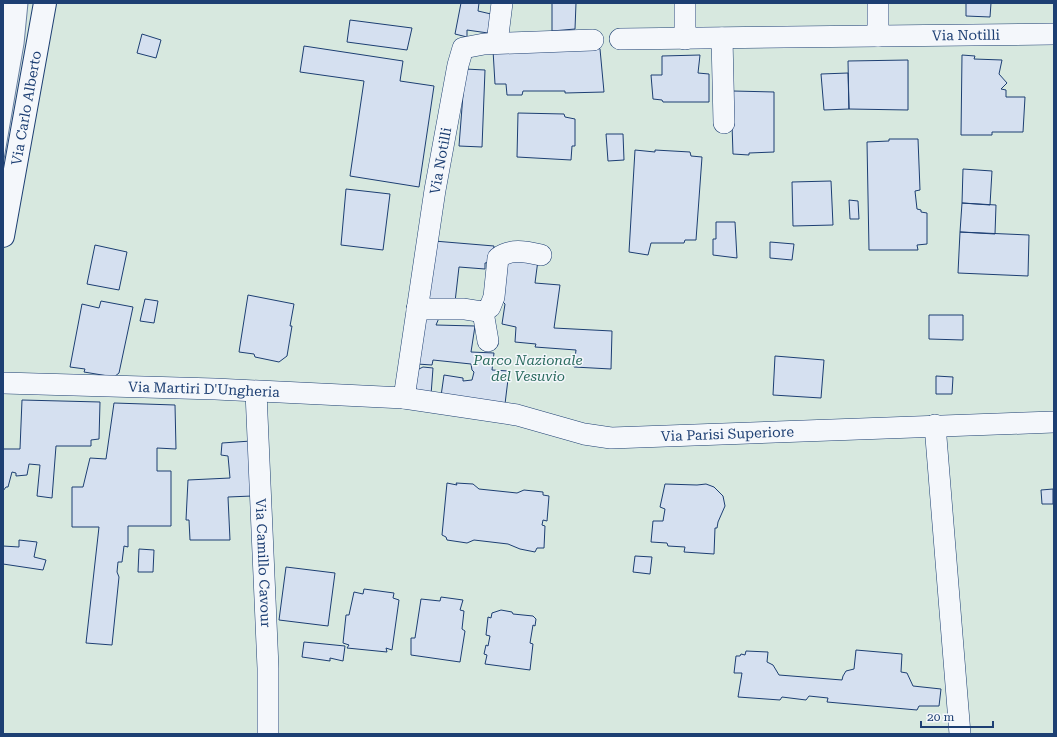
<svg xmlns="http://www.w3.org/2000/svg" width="1057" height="737" font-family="'Roboto Serif',serif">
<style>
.green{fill:#d7e8df;stroke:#687fa3}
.building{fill:#d5e0f0;stroke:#1d3f73}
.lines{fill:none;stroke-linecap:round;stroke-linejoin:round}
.street-casing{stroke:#1d3f73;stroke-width:22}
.secondary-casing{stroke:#1d3f73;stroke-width:24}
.street{stroke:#f4f7fb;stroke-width:21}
.secondary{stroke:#f4f7fb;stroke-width:22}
.labels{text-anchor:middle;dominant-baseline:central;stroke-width:3;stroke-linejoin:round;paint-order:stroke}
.street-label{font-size:14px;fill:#1d3f73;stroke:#f4f7fb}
.park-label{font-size:14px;font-style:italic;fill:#2c6c60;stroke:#f4f7fb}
</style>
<rect width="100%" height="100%" fill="#f4f7fb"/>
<path class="green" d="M28,3H1054V734H3V165L24,44Z"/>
<path class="building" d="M461,3H479L478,11L491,14L488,33L467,30V37L455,34Z
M552,3H576L575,29L552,31Z
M966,3H991L990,17L966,16Z
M350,20L412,28L407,50L347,42Z
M142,34L161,40L156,58L137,53Z
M304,46L403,61L400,81L434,86L419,187L350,176L364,81L300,72Z
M597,46L600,49L604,92L565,93V91H523L522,95H507L506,84H495L493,50Z
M700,55L698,73L709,74V102H663L662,100L653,99L651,75H662V56Z
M962,55L975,56L974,59L1002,60L999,74L1007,83L1001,89L1006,90V97H1025L1023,132H992V135H961Z
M908,60V110L849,109L848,61Z
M465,69L485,70L482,147L459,146Z
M848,73L849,109L824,110L821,74Z
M733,91L774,92V152L749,153V155L733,154L731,95Z
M518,113L564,114L565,117L575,119V146H572L571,160L517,157Z
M606,134H623L624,160L608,161Z
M889,139H918L920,190L915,191L917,209L921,210V212L927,213V244L917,245L918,250H869L867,142L889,141Z
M635,150L655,152V150L690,152L691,156L702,157L696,240H685L684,243H651L648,255L629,252Z
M963,169L992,171L990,205L962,203Z
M831,181L833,225L793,226L792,182Z
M346,189L390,194L383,250L341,245Z
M849,200L858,201L859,219H850Z
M962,203L996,205L995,234L960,232Z
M716,222H735L737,258L713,255V239H716Z
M960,232L1029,235L1028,276L958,273Z
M434,241L494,246L492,262L485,263V269L459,267L455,302L425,300Z
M770,242L794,244L792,260L770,258Z
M95,245L127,252L119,290L87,284Z
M538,260L535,283L560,285L554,328L612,331L611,369L574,367L576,350L535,347L536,344L515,342L516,327L502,324L505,304L503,302V262Z
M248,295L294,304L290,326H292L287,356L279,362L255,357L254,354L239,352Z
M145,299L158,301L154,323L140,321Z
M101,301L133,307L119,373L114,377L84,372L85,369L70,367L82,304L99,308Z
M929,315H963V340L929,339Z
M422,316L439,318L436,325L475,326L471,352L494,353L492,370L509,371L505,404L441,396L444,375L463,378V381L472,380L474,372L472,370L471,364L433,360L432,365L417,364Z
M775,356L824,360L821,398L773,395Z
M423,367L433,368L431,395L413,394L415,371Z
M936,376L953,377L952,394H936Z
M22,400L100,402L99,439L91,440V446H56L52,498L37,496L40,465L29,464L27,475L16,476V473L12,472L8,487H6L3,491V449H20Z
M114,403L175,405L176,449L157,448V471H171V526H128V547L124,546L122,562H118L117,572L119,577L112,645L86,643L99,527H72V487H83L90,458L106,459Z
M251,441L252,496L228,497L230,540H190L189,520H186L188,480L230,478L228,456L221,455L222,443Z
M447,483L457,485L456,483L473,484L479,489L517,493L524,490L543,492V495L549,496L547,521L543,520L542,525L545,526L544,548H537L535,552L520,549L508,544L474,540L467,543L447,540L446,537L442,535Z
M665,484L697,485L706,484L714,487L723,496L725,506L718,522L717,528H715L714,554L684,552L685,547L668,546L667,543L651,542L653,521H663L665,509L660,507Z
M1053,489V504H1042L1041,490Z
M19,540L37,542L34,557L46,560L43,570L3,564V546L19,547Z
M139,549L154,550L153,572H138Z
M635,556L652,557L650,574L633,572Z
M286,567L335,573L328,626L279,620Z
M364,589L394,593L393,598L399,600L392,650L386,648L387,652L347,648L349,645L343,643L346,615H349L354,592L363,594Z
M441,597L463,600L460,610L464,611L462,629L465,631L460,662L411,655V638H415L421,599L440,601Z
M501,610L512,612L513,614L533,616L536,619L535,626L533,625L530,643L533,644L530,670L485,664L487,655L484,654L486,645L488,646L490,636L486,635L488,617L491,618L492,613Z
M304,642L345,646L343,661L330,658V661L302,657Z
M856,650L902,654L901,672L907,673L913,686L941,689L939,706H919L917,710L827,702L828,698L809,696L806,700L782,697L780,700L738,697L742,673H734L736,656H740L741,654L745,655L746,651L768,652L767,662L773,665L779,675L842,680L843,676L846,671L854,669Z"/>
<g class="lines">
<g class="street-casing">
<g id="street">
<path d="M685,3V39"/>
<path d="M878,3V36"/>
<path d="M722,38L724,123"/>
<path id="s1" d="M620,39L1054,34"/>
<path d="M497,43L502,3"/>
<path d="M417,309H464L483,312L490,307L494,297L498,258C510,248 527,252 541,255"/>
<path d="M483,312L488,341"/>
<path id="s2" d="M3,383L215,389L404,398L517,415L584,434L611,438L1054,422"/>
<path id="s3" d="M256,392L268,668V734"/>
<path id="s4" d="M404,398L435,190L458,65L463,48L484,44L593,40"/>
<path d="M935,425L960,734"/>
</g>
</g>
<g class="secondary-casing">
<g id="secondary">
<path id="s5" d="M3,236L45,3"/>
</g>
</g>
<use href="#street" class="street"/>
<use href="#secondary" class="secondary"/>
</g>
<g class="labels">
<g class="street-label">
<text stroke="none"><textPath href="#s1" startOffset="346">Via Notilli</textPath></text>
<text stroke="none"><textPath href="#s5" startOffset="130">Via Carlo Alberto</textPath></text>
<text stroke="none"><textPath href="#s4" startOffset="240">Via Notilli</textPath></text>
<text stroke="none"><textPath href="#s2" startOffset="201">Via Martiri D'Ungheria</textPath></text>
<text stroke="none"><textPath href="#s2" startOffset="729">Via Parisi Superiore</textPath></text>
<text stroke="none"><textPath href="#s3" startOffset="171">Via Camillo Cavour</textPath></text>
</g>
<g class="park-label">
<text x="528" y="360">Parco Nazionale<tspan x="528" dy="16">del Vesuvio</tspan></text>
</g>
</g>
<rect width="1057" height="737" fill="none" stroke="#1d3f73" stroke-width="8"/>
<path d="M921 721v6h72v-6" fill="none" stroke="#1d3f73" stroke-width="2"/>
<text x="927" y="721" font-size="12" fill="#1d3f73" stroke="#f4f7fb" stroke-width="3" paint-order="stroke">20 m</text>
</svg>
